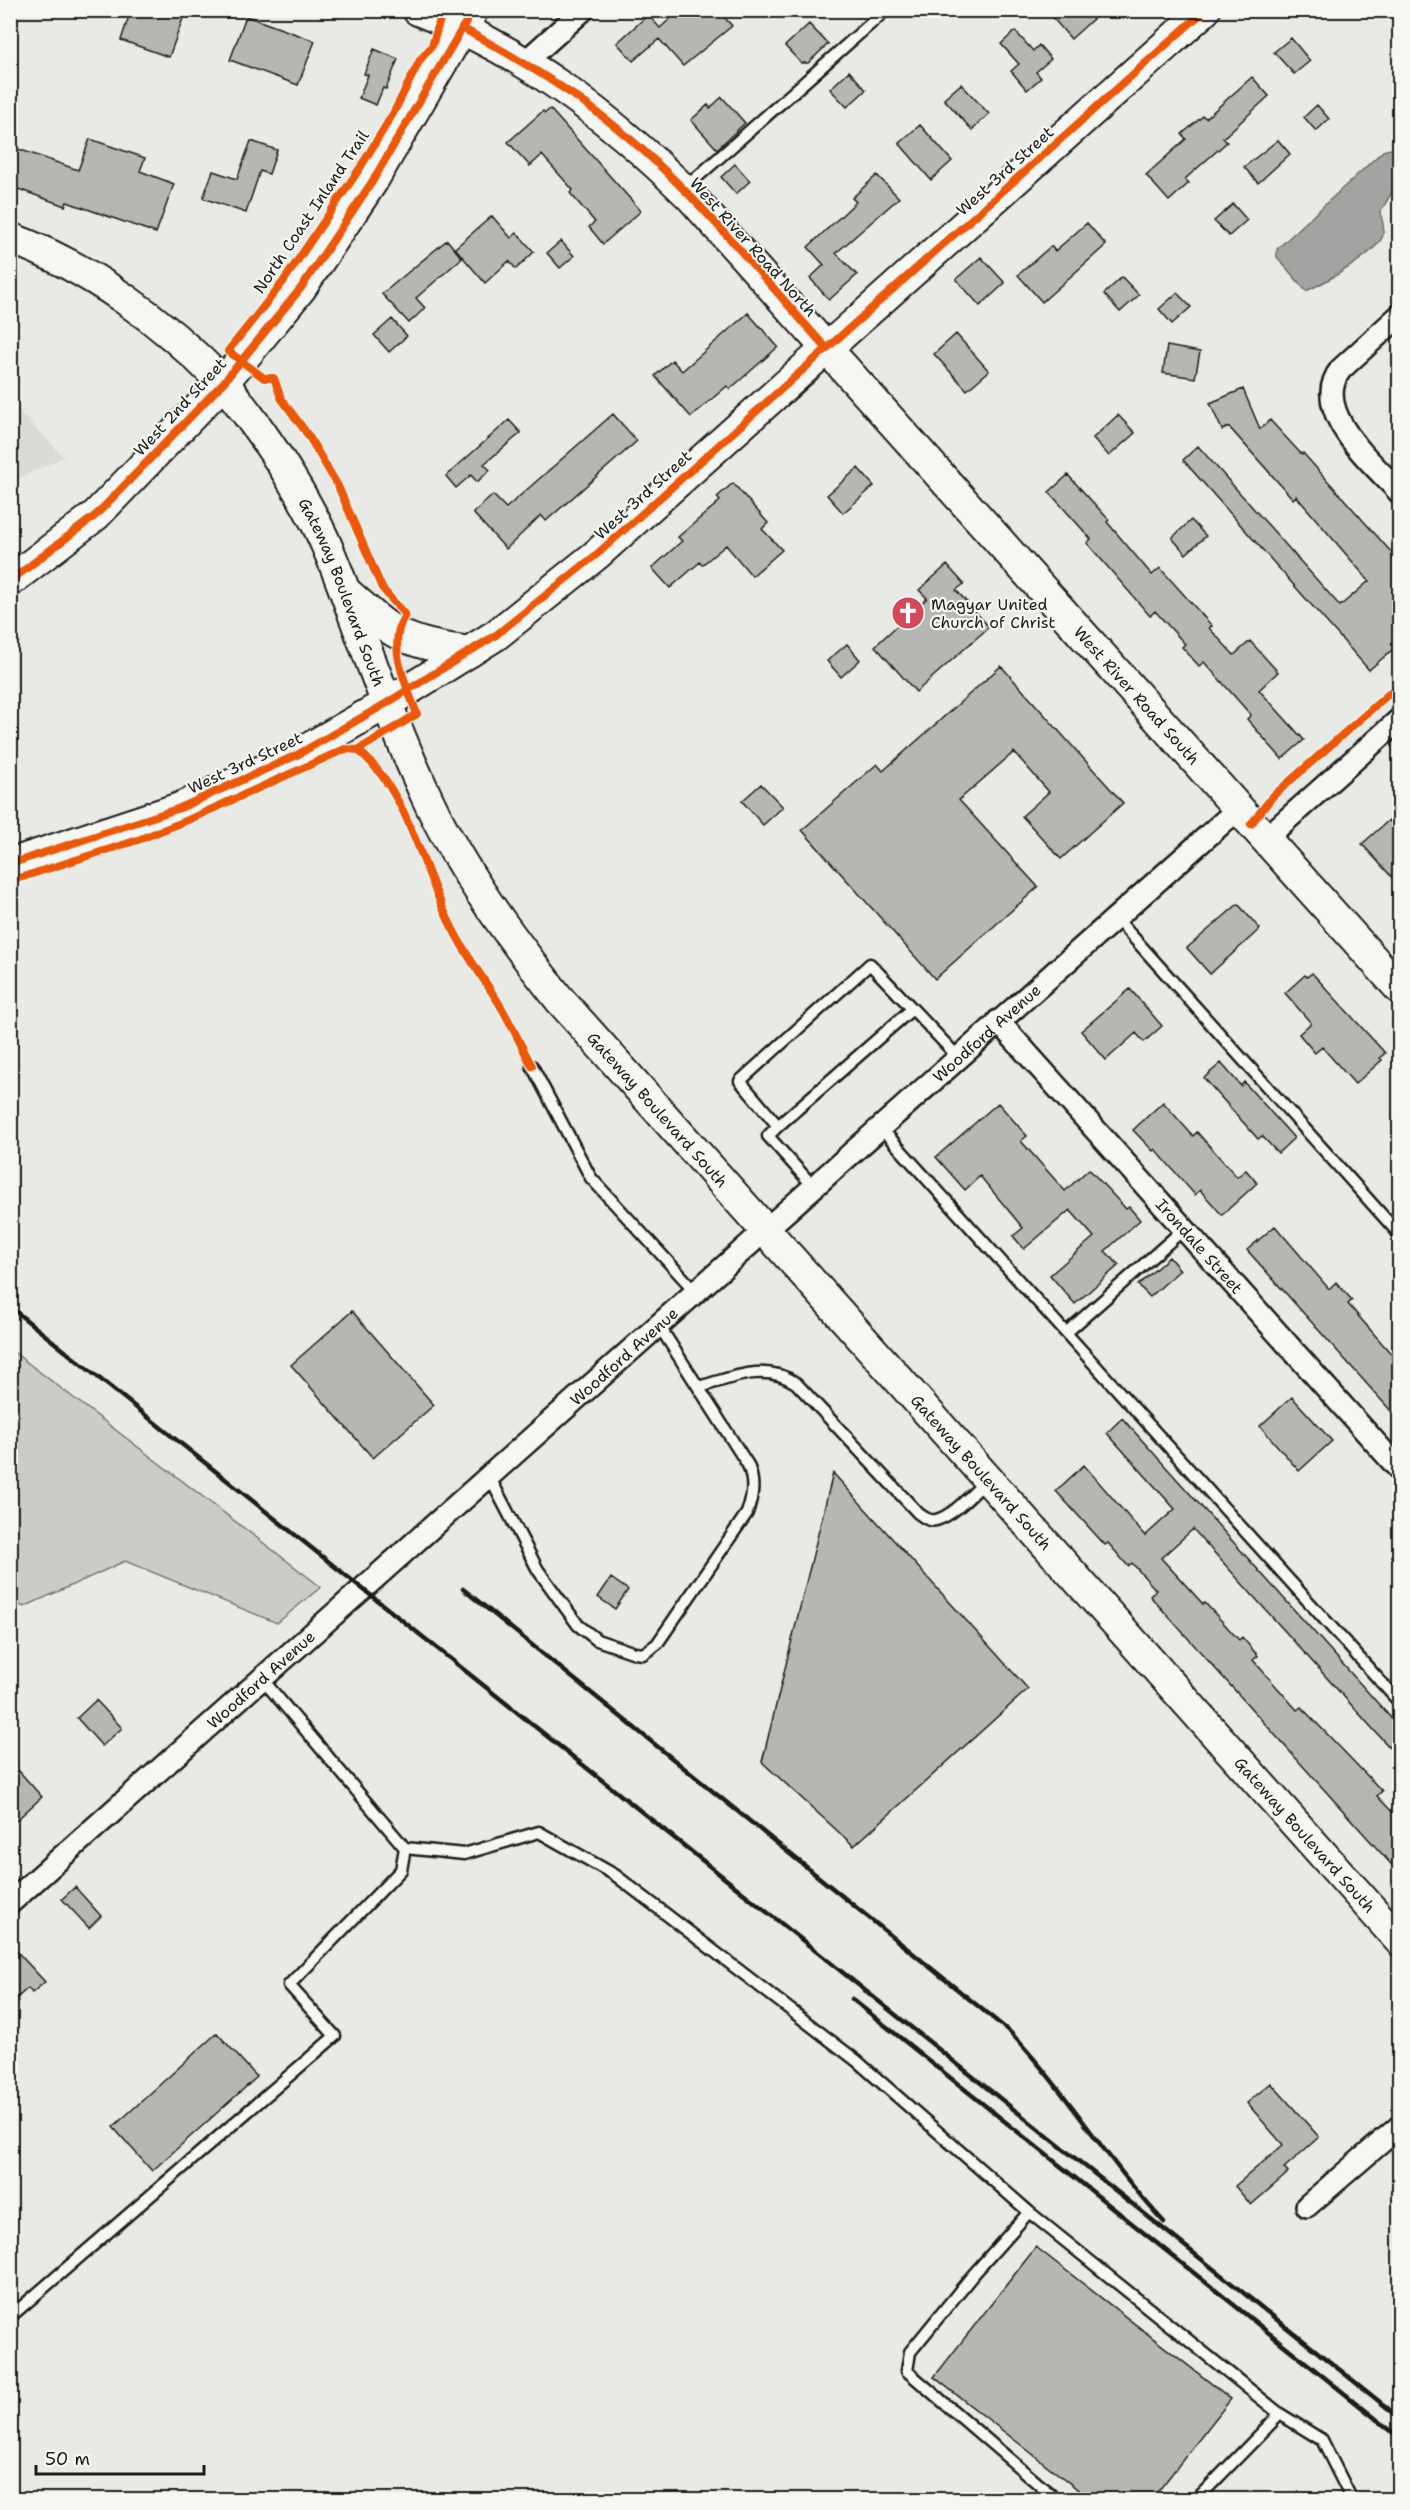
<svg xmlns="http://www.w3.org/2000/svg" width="1410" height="2510" font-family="'Shantell Sans',sans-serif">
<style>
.built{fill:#dadad6}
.green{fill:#cbcbc7;stroke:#747472;stroke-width:1.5}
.water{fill:#a3a3a1;stroke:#6d6d6c;stroke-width:1.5}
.building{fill:#b6b6b3;stroke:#1c1c1c;stroke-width:1.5}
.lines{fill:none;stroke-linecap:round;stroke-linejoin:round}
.lane-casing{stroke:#1c1c1c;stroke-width:15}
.street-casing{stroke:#1c1c1c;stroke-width:26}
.secondary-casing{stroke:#1c1c1c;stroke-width:34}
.lane{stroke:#f6f6f2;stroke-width:10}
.street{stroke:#f6f6f2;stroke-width:21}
.secondary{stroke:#f6f6f2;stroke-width:30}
.rail{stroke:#1c1c1c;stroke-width:4.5}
.cycleway-casing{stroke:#f6f6f2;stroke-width:11}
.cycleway{stroke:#e8590c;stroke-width:8}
.labels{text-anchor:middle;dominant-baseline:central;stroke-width:4.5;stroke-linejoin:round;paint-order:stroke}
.street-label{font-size:16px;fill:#1c1c1c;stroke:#f6f6f2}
.poi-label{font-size:16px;fill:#1c1c1c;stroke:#f6f6f2;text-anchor:start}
</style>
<rect width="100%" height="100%" fill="#e9e9e5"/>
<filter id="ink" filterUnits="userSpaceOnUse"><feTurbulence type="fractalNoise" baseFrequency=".0167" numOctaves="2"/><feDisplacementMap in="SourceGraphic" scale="12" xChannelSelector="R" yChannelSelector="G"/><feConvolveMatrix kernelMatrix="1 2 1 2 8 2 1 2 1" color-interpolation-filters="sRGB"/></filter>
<g filter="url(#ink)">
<path class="built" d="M10,402L64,457L11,482H10Z"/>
<path class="green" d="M11,1350L321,1587L277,1623L125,1561L24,1607L11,1601Z"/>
<path class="water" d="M1390,149L1399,155V181L1380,212C1382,219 1385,229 1383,235C1378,253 1324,283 1306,291L1277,257V249L1383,151Z"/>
<path class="building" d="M131,10H186L169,57L121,40Z
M680,10H718L732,26L683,66L659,39L633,61L617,43L648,15L660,28Z
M1046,10H1103L1071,39Z
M246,16L315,41L298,85L230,60Z
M809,24L828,44L808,63H801L785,46Z
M1015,31L1033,51L1039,45L1051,59L1036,72L1041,78L1027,90L1011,71L1019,64L1001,44Z
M1291,38L1310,61L1294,74L1274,52Z
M374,49L398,59L386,89L383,88L376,105L359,98L368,75L364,74Z
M849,71L866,90L847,107L830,89Z
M1252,77L1269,96L1223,138L1227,142L1185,179L1189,183L1169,201L1146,175L1186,139L1182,134L1203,116L1206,118Z
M961,84L989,114L972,130L944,99Z
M722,97L745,123L717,149L691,120L708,105L710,108Z
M1317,105L1329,119L1316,131L1304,117Z
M550,109L641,211L603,244L589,227L595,222L570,193L573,190L542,155L530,166L508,142L543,111L545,113Z
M920,125L952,161L931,180L899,143Z
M90,139L145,158L140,171L174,184L156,233L67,202L65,206L10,186V146L78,170Z
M1278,140L1290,154L1258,183L1244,167Z
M251,141L277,150L269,174L260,171L246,213L203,198L213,171L237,179Z
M735,164L750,181L736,194L721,177Z
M877,175L899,198L836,253L857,275L829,300L810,278L824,265L808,247L856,202L852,198Z
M1233,204L1247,220L1229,236L1214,221Z
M492,216L511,238L517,233L534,252L516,269L509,261L485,283L455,248Z
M1087,223L1106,245L1042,302L1018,275L1051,246L1055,251Z
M447,240L462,258L416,298L425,308L409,323L382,294Z
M561,241L574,256L560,268L547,253Z
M981,257L1005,283L980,306L956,279Z
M1122,277L1139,295L1120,312L1104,294Z
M1177,293L1191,307L1172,324L1159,309Z
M748,313L778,347L730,389L727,386L691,417L655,376L672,360L682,371Z
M392,319L407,336L389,352L374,335Z
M956,334L989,371L967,390L934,354Z
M1167,346L1200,352L1195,378L1163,373Z
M1243,389L1260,429L1270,420L1302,455L1303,453L1400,562V643L1369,670L1183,460L1198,446L1340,606L1369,581L1296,496L1293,499L1229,427L1222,430L1210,403Z
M613,414L637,441L546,521L541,515L506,549L473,513L493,495L506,508Z
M1118,415L1135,433L1109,456L1093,438Z
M509,420L521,433L484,464L490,470L477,482L471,475L456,488L446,476Z
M858,468L874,486L843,513L827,495Z
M1068,475L1109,520L1107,522L1152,575L1160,568L1212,626L1209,628L1234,655L1250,641L1278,672L1259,690L1304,740L1282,759L1247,719L1251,715L1204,662L1199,666L1182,647L1185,644L1155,611L1150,616L1087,543L1091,539L1049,492Z
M733,483L768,523L762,529L782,550L752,576L726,545L702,565L700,562L670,588L652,568L682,541L678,537L720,501L717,497Z
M1191,520L1206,536L1186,554L1172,538Z
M947,565L964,584L956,590L989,627L916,692L875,646L927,598L919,590Z
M847,644L860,660L841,677L827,661Z
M1001,666L1123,803L1061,859L1022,816L1049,792L1014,752L959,800L1038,887L935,979L802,830L877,764L883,771Z
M761,784L783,807L763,825L742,801Z
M1389,820L1400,833V886L1362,844Z
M1238,904L1260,929L1210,974L1187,948Z
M1312,973L1385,1053L1380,1058L1382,1060L1355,1084L1322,1047L1315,1053L1299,1034L1311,1023L1285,993L1305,975L1307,977Z
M1130,989L1162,1026L1144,1042L1136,1033L1106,1060L1081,1031Z
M1221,1063L1241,1086L1244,1082L1294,1138L1278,1153L1262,1136L1258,1139L1204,1078Z
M1163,1102L1193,1136L1197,1132L1237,1177L1246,1170L1257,1183L1222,1215L1200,1190L1195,1195L1155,1149L1153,1151L1133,1130Z
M998,1103L1027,1136L1021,1141L1065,1191L1089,1169L1126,1209L1129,1207L1140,1220L1105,1251L1119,1265L1075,1304L1050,1275L1094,1237L1070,1210L1024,1249L1013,1236L1023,1228L980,1176L965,1190L936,1157Z
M1275,1226L1329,1289L1336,1282L1352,1300L1348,1304L1400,1364V1421L1247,1250Z
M1169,1257L1180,1270L1150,1297L1138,1285Z
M352,1311L434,1405L373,1458L291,1365Z
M1292,1397L1332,1441L1299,1471L1260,1426Z
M1122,1418L1400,1728V1759L1193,1529L1161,1558L1203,1604L1205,1603L1239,1640L1242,1637L1258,1656L1253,1660L1297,1710L1301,1707L1382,1791L1377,1796L1400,1820V1874L1150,1596L1156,1590L1132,1563L1128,1566L1108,1543L1105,1545L1056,1491L1084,1465L1145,1536L1175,1509L1107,1433Z
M833,1473L1028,1689L854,1846L762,1762Z
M611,1578L628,1590L615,1609L598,1597Z
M96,1700L122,1728L102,1746L77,1718Z
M10,1761L42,1797L10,1826Z
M75,1887L101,1916L89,1928L62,1899Z
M10,1944L45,1982L32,1993L28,1988L10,2004Z
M217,2033L257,2077L152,2171L113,2127Z
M1271,2083L1319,2137L1284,2168L1288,2173L1251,2205L1235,2186L1283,2145L1247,2103Z
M1036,2247L1231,2399L1152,2499H1090L934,2377Z"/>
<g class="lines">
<g class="lane-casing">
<path id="lane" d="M686,187L886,10
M1115,917L1400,1235
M532,1066L591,1178L695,1291
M778,1126L912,1009
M880,1127L1400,1703
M813,1186L768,1136L778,1126L740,1081L870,964L958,1057
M1067,1332L1184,1229
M699,1387C731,1378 765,1362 796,1383L918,1513C924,1517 929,1522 936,1520C955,1515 973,1492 988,1480
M489,1476L538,1570L578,1625L597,1640L635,1653L643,1654L657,1644L747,1513C753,1495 755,1483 748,1465L658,1324
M263,1680L405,1848L464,1854L539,1832L615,1875L857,2061L1029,2212L972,2276L910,2352L907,2371L1057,2500
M1029,2212L1280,2414
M10,2317L335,2036L289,1985L401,1870L405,1848
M1196,2500L1280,2414L1322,2440L1352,2500"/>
</g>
<g class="street-casing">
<g id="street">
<path d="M524,63L583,10"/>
<path d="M1400,315L1341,369C1308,410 1374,464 1400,493"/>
<path d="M1265,839L1400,719"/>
<path id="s1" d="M998,1021L1400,1470"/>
<path id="s2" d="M10,1903L1238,809"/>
<path d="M1307,2206L1400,2126"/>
</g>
</g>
<g class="secondary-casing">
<g id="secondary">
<path id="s3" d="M418,10C523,50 611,118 691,197L1400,989"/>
<path id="s4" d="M10,238C89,267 164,322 222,382C231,391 238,402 246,412C272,447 296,484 316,523C333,556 345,592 358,627C380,686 402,745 429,802C463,874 511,938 560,1000L1400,1941"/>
<path d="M10,581L96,515L223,383L301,288L372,182L473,10"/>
<path d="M346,592C363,606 378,623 397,633C419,645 445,648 469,652"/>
<path d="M10,864L180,808L297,755L387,703L496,635L596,555L1205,10"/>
</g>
</g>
<use href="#lane" class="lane"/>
<use href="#street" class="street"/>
<use href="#secondary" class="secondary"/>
<path class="rail" d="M10,1307L1400,2418
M463,1589L1010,2032C1066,2091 1108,2162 1164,2222
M852,1999L1400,2438"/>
<g class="cycleway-casing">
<path id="cycleway" d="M462,28C508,53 553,79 594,110C683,176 753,267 827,349
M10,581L96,515L223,383L301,288L372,182L473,10
M358,750C411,794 422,873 454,931C467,957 485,980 500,1005C512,1025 521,1046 532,1066
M1251,824L1273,796L1400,684
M10,864L180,808L297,755L387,703L496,635L596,555L1205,10
M10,881L138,840L188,820L345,749L358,750L417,714C406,684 386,645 405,615L382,588L338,486L308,435L281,398L274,378H264L228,351L283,282L360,168L394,112L420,60L432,46L443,10"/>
</g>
<use href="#cycleway" class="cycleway"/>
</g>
</g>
<defs>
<g id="church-disc" transform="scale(1.725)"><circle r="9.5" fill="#d1495b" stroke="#f6f6f2"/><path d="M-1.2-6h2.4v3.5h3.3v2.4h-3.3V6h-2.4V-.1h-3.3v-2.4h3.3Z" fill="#fff"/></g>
</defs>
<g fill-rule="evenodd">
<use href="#church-disc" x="908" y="613"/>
</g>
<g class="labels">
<g class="street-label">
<text transform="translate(1005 171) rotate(-42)">West 3rd Street</text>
<text transform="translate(311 212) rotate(-56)">North Coast Inland Trail</text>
<text transform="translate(753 247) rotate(48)">West River Road North</text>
<text transform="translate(180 407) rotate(-47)">West 2nd Street</text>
<text transform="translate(643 495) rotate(-42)">West 3rd Street</text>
<text stroke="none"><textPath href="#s4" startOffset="502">Gateway Boulevard South</textPath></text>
<text stroke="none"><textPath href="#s3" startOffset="1002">West River Road South</textPath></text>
<text transform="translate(245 763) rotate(-25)">West 3rd Street</text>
<text stroke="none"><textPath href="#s2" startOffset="1308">Woodford Avenue</textPath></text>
<text stroke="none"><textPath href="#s4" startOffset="1114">Gateway Boulevard South</textPath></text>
<text stroke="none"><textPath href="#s1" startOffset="302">Irondale Street</textPath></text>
<text stroke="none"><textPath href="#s2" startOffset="822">Woodford Avenue</textPath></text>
<text stroke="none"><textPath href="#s4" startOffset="1600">Gateway Boulevard South</textPath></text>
<text stroke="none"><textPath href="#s2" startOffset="336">Woodford Avenue</textPath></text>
<text stroke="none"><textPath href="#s4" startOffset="2086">Gateway Boulevard South</textPath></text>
</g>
<g class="poi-label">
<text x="931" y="604">Magyar United<tspan x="931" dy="18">Church of Christ</tspan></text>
</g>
</g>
<rect width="1410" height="2510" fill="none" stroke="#f6f6f2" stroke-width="36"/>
<rect x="18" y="18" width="1374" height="2474" fill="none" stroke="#1c1c1c" stroke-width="2" filter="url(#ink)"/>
<path d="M36 2465v9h168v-9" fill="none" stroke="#1c1c1c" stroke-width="3"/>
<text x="45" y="2465" font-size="18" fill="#1c1c1c" stroke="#f6f6f2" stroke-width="4.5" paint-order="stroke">50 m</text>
</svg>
